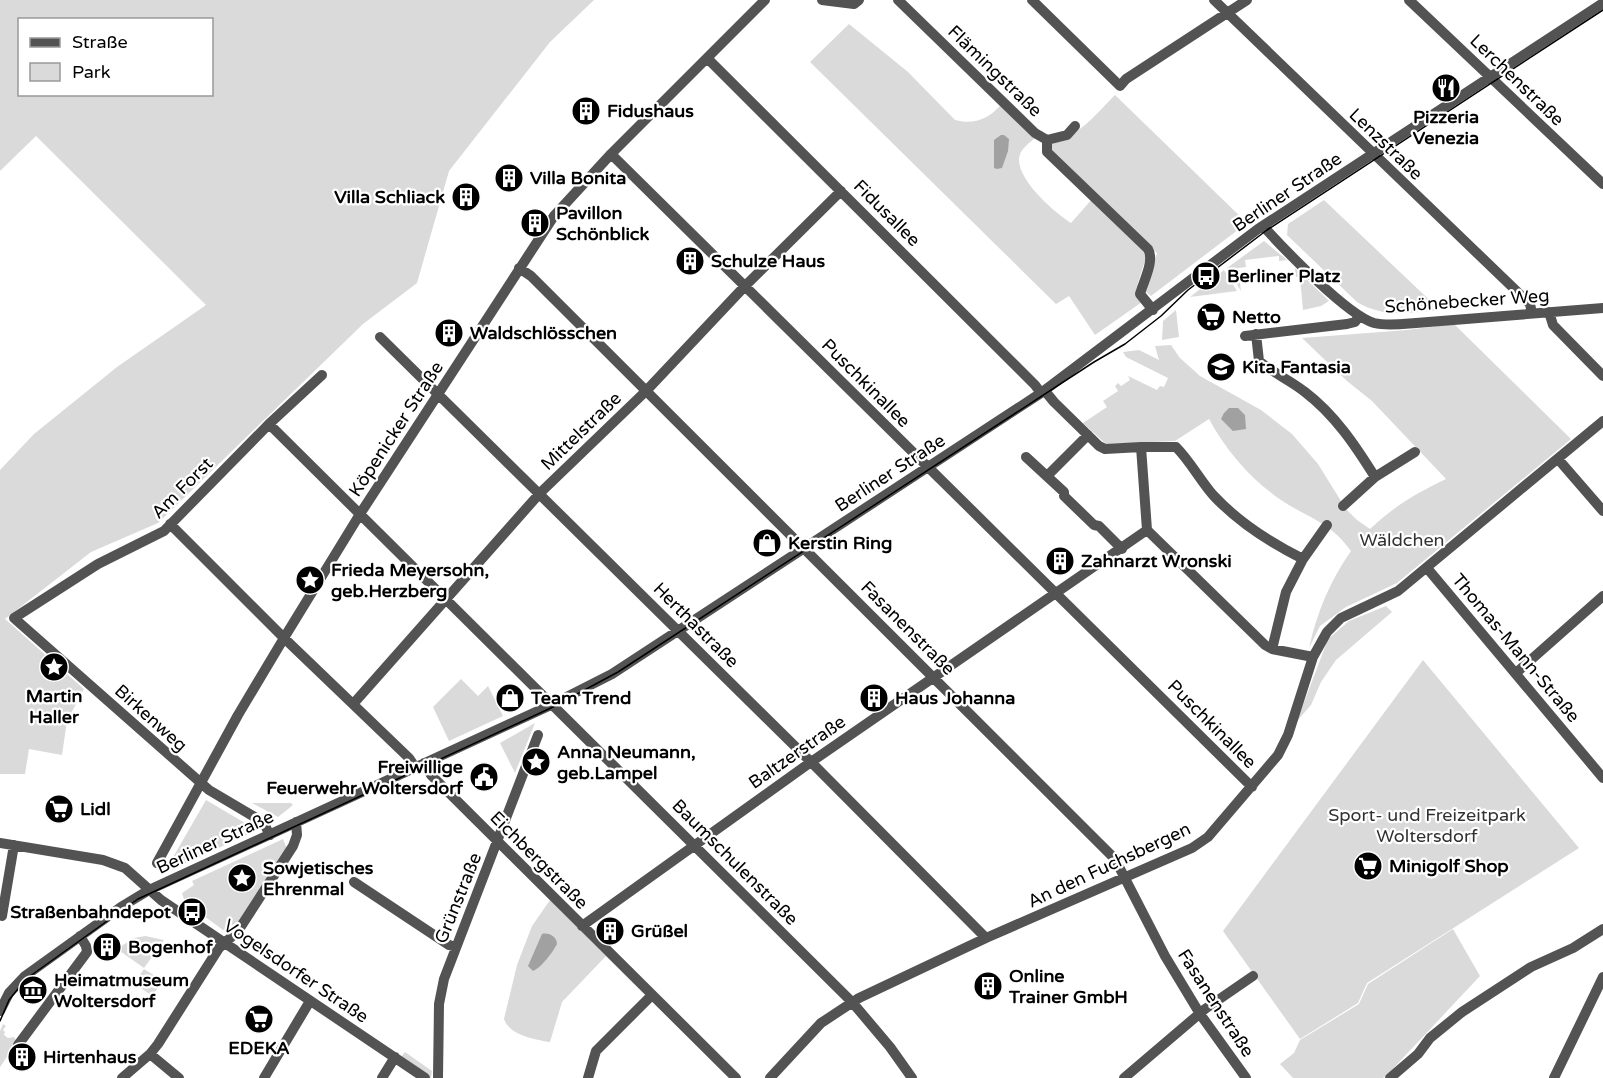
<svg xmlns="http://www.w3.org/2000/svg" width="1603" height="1078" font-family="'Varela Round',sans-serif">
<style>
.green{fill:#dadada;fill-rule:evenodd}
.water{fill:#a1a1a1}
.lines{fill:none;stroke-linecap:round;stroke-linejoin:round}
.minor{stroke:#535353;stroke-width:10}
.tram{stroke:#000;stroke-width:1.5}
.labels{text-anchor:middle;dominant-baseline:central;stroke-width:4.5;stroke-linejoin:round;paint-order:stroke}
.street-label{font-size:18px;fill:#000;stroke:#fff}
.poi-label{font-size:18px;font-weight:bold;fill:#000;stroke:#fff;text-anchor:start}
.park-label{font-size:18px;fill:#313131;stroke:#fff}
</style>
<rect width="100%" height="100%" fill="#fff"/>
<path class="green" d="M0,0H594L550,42L449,171L417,283L363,324L158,523L91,552L5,619L84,689L67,721L62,755L29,749L25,774H0V470L34,434L117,367L206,305L36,136L0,171ZM20,20H212V94H20Z
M849,24L908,72L955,120C974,125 988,119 1001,105L1035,138C1030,142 1024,147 1021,152C1009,174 1055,213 1071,223L1093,198L1148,251L1136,289L1142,302L1095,335L1069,296L1056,304L810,62Z
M1115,95L1247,223L1151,296L1145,291L1157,253L1053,153L1050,143C1081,135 1093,117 1115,95Z
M1324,200L1440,310C1410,313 1383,318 1357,302L1287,235L1288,224Z
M1264,241L1287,260L1279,261V256L1245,260L1246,267L1238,268L1241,291L1227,268Z
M1295,268L1329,301L1321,306L1303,310L1300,277H1296Z
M1224,270L1237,291L1190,297Z
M1176,310L1179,337L1162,340L1163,321Z
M1454,324L1571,439L1397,583L1346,607L1320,626L1309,648C1317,612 1330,581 1351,551C1331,523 1311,519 1284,502C1252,481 1227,452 1209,419L1175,441L1106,444L1083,423L1107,407L1103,401L1118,391L1115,386L1118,383L1121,386L1130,380L1128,376L1157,390L1160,386L1164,387L1168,378L1126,357L1123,352L1139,350L1159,360L1155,346L1171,345L1180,358L1200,376L1261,410L1292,434L1318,464L1346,509L1357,520L1370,529C1396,505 1415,494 1446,479L1372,401L1347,381L1302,338L1407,330Z
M1386,606L1392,612L1336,660L1321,682L1311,705L1297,721L1328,639L1349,621Z
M1423,660L1579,848L1367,983L1358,1003L1300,1039L1223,931Z
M461,679L478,696L488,686L503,716L449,741L433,707Z
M535,723L515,773L500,743Z
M206,800L257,830L180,866L172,859Z
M252,803H291L293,805L278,817Z
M283,839L287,849L235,928L223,930L185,902L182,893L194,885L192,881Z
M550,900L606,956L562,1002L550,1042C535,1039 510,1036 504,1019L517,965L532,926Z
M1453,929L1480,976L1387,1075L1383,1078H1293L1280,1064L1294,1053L1300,1040L1359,1004L1368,984Z
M145,936L164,940L144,968L117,949L134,938Z
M144,969L163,981L152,996L134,983Z
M3,1024L6,1026L3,1030L5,1032L4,1035L8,1038L14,1037L17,1042L0,1067V1031Z
M405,1052L432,1071L431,1078L401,1057Z"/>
<path class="water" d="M1001,135H1004L1009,139L1008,151L1002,168L997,169L994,168V140Z
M1229,408H1238L1245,415L1246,429L1233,431L1221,419L1224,413Z
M542,934C549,932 557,937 557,944C553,952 541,968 533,971L528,966Z"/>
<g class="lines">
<path class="minor" d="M822,0L854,4L859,0
M898,0L1035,133L1047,140L1067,135L1075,126
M1032,0L1120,86L1126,79L1247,0
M1214,0L1530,304L1532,313
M1409,0L1603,184
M707,58L1035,385L1041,393
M1047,140V152L1148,249C1155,261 1143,282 1140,294L1153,310
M611,154L1252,787
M1263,226C1284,249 1347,315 1374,323C1387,326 1402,324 1416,323L1603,308
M519,268L531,276L1115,859L1165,956L1200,1014L1246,1078
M1549,312L1553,325L1603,376
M1256,334L1259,361C1273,373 1290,380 1305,392C1335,415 1355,445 1375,477
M1245,336L1347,324L1355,322L1359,316
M380,337L811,762L986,938
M1045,391L1054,402L1099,446L1105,449L1141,447L1147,530L1265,645L1272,649L1313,657
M269,424L852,1002L890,1047L912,1078
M1141,447H1176C1190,461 1200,480 1213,495C1239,523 1269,542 1303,559
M1026,457L1064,492V496L1094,525L1099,526L1122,549
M1558,459L1603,511
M1047,476L1088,435
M1343,506L1375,477L1415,452
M170,524L284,638L409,758L415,767
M1427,568L1603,778
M1272,649L1286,592L1303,559L1327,525
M1516,673L1603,596
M354,703L540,493L646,391L745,286L841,191
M424,763L431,775L736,1078
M270,835L263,822L209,790L14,618L98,564L164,531L269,424L322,375
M0,843L103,860L125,868L161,900L425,1078
M157,863L238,715L284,638L360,514L554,216L611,154L765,0
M354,882L449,945L456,947
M0,915L2,916L14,845
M582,926L811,762L1147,530
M0,1011L9,993L25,976L121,907L149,890L551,705L612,674L1041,393L1258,229L1603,3
M18,1045L87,952L86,946L80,936
M150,1054L179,1078
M122,1078L150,1054L158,1044L219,948L238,931L293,846L297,835L296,822
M264,1078L310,1001
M382,1078L395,1057
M438,1078L439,1004L444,979L538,735
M588,1078L596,1051L652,995
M770,1078L821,1023L859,998L986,938L1192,848L1208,837L1278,755L1288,735L1313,657L1327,632L1341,618L1398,591L1603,421
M1124,1078L1205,1009L1253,976
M1390,1078L1418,1054L1430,1038L1462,1012L1531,967L1573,948L1603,929
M1554,1078L1603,977"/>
<path class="tram" d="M0,1021L9,1000L26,979L138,899L553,707L618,672L1094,362L1125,344L1161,316L1188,290L1267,230L1603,10"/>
</g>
<defs>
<g id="restaurant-disc" transform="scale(1.5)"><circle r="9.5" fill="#000" stroke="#fff"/><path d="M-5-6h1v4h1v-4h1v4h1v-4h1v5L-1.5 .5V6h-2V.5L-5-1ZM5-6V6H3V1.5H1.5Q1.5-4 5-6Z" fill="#fff"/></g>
<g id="building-disc" transform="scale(1.5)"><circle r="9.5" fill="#000" stroke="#fff"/><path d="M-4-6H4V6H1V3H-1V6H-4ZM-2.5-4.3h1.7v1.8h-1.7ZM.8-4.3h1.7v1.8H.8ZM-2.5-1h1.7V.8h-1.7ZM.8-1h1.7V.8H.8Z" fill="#fff"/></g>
<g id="bus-disc" transform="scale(1.5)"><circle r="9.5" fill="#000" stroke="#fff"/><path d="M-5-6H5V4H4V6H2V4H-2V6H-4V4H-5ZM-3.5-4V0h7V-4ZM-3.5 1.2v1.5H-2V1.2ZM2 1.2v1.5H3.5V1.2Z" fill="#fff"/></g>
<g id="supermarket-disc" transform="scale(1.5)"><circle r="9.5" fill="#000" stroke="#fff"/><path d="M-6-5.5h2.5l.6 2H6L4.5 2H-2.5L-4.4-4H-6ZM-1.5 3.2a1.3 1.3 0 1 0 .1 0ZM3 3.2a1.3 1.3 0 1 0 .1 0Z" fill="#fff"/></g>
<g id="school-disc" transform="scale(1.5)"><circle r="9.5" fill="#000" stroke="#fff"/><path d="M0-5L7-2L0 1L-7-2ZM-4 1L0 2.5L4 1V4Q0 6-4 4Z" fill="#fff"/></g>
<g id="shop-disc" transform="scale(1.5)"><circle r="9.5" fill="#000" stroke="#fff"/><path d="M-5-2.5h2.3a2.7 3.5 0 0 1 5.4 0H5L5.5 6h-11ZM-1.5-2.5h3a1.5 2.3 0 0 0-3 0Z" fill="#fff"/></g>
<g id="sight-disc" transform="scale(1.5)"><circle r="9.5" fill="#000" stroke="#fff"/><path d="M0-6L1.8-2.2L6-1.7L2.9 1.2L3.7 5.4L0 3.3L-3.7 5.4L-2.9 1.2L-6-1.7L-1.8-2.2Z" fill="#fff"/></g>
<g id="civic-disc" transform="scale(1.5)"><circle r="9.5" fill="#000" stroke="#fff"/><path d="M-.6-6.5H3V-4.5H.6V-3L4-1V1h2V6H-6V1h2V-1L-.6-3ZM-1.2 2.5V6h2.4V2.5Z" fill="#fff"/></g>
<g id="museum-disc" transform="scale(1.5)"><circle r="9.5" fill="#000" stroke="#fff"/><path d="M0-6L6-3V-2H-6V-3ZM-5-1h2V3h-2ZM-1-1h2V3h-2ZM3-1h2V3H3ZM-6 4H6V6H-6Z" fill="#fff"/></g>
</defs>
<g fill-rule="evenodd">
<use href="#restaurant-disc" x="1446" y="88"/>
<use href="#building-disc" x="586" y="111"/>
<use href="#building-disc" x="509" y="178"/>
<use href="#building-disc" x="466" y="197"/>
<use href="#building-disc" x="535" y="223"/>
<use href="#building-disc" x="690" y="261"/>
<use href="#bus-disc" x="1206" y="276"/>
<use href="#supermarket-disc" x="1211" y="317"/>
<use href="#building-disc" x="449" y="333"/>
<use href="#school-disc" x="1221" y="367"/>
<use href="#shop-disc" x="767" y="543"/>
<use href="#building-disc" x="1060" y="561"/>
<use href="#sight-disc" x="310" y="580"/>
<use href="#sight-disc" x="54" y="667"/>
<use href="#shop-disc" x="510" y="698"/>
<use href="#building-disc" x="874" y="698"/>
<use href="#sight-disc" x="536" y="762"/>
<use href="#civic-disc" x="484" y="777"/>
<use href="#supermarket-disc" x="59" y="809"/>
<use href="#supermarket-disc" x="1368" y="866"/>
<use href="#sight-disc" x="242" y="878"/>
<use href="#bus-disc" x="192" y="912"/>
<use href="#building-disc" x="610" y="931"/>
<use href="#building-disc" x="107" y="947"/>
<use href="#building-disc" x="988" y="986"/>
<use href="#museum-disc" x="33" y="990"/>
<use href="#supermarket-disc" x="259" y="1019"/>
<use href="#building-disc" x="22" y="1057"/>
</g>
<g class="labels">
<g class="street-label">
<text transform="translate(995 71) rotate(44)">Flämingstraße</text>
<text transform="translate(1517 80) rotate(44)">Lerchenstraße</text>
<text transform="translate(1386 144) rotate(44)">Lenzstraße</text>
<text transform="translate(1287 192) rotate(-34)">Berliner Straße</text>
<text transform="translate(887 213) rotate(45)">Fidusallee</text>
<text transform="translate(1467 301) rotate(-4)">Schönebecker Weg</text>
<text transform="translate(866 383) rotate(45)">Puschkinallee</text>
<text transform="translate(396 429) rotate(-57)">Köpenicker Straße</text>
<text transform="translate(581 431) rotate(-44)">Mittelstraße</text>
<text transform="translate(890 473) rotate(-33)">Berliner Straße</text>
<text transform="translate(182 488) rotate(-45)">Am Forst</text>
<text transform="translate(696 625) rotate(45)">Herthastraße</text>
<text transform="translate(908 628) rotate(45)">Fasanenstraße</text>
<text transform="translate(1516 648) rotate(50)">Thomas-Mann-Straße</text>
<text transform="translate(151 718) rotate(42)">Birkenweg</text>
<text transform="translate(1212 724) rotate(45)">Puschkinallee</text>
<text transform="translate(797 752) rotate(-35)">Baltzerstraße</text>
<text transform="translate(215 842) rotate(-25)">Berliner Straße</text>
<text transform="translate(539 860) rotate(45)">Eichbergstraße</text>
<text transform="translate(735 862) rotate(45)">Baumschulenstraße</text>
<text transform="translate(1109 865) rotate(-25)">An den Fuchsbergen</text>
<text transform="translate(458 898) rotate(-68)">Grünstraße</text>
<text transform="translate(296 971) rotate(34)">Vogelsdorfer Straße</text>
<text transform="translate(1216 1003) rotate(57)">Fasanenstraße</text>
</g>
<g class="poi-label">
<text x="607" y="111">Fidushaus</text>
<text x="1446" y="117" text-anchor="middle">Pizzeria<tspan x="1446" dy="21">Venezia</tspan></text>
<text x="530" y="178">Villa Bonita</text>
<text x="445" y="197" text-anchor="end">Villa Schliack</text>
<text x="556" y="213">Pavillon<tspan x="556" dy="21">Schönblick</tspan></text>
<text x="711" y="261">Schulze Haus</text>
<text x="1227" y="276">Berliner Platz</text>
<text x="1232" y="317">Netto</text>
<text x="470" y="333">Waldschlösschen</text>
<text x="1242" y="367">Kita Fantasia</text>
<text x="788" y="543">Kerstin Ring</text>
<text x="1081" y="561">Zahnarzt Wronski</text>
<text x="331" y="570">Frieda Meyersohn,<tspan x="331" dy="21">geb.Herzberg</tspan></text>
<text x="54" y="696" text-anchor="middle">Martin<tspan x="54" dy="21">Haller</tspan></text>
<text x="531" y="698">Team Trend</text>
<text x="895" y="698">Haus Johanna</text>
<text x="557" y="752">Anna Neumann,<tspan x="557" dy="21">geb.Lampel</tspan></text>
<text x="463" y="767" text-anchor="end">Freiwillige<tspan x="463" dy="21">Feuerwehr Woltersdorf</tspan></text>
<text x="80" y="809">Lidl</text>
<text x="1389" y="866">Minigolf Shop</text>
<text x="263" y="868">Sowjetisches<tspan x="263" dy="21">Ehrenmal</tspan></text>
<text x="171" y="912" text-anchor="end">Straßenbahndepot</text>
<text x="631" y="931">Grüßel</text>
<text x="128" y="947">Bogenhof</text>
<text x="1009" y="976">Online<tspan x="1009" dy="21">Trainer GmbH</tspan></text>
<text x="54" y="980">Heimatmuseum<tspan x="54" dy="21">Woltersdorf</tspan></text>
<text x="259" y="1048" text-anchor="middle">EDEKA</text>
<text x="43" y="1057">Hirtenhaus</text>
</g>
<g class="park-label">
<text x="1402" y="540">Wäldchen</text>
<text x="1427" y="815">Sport- und Freizeitpark<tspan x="1427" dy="21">Woltersdorf</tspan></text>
</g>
</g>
<rect x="18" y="18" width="195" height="78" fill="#ffffff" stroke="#999999" stroke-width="1.5"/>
<rect x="30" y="38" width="30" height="9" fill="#535353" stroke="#999999" stroke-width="1.5"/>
<text x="72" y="48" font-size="18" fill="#000000">Straße</text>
<rect x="30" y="63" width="30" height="18" fill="#dadada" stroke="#999999" stroke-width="1.5"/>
<text x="72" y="78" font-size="18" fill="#000000">Park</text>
</svg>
